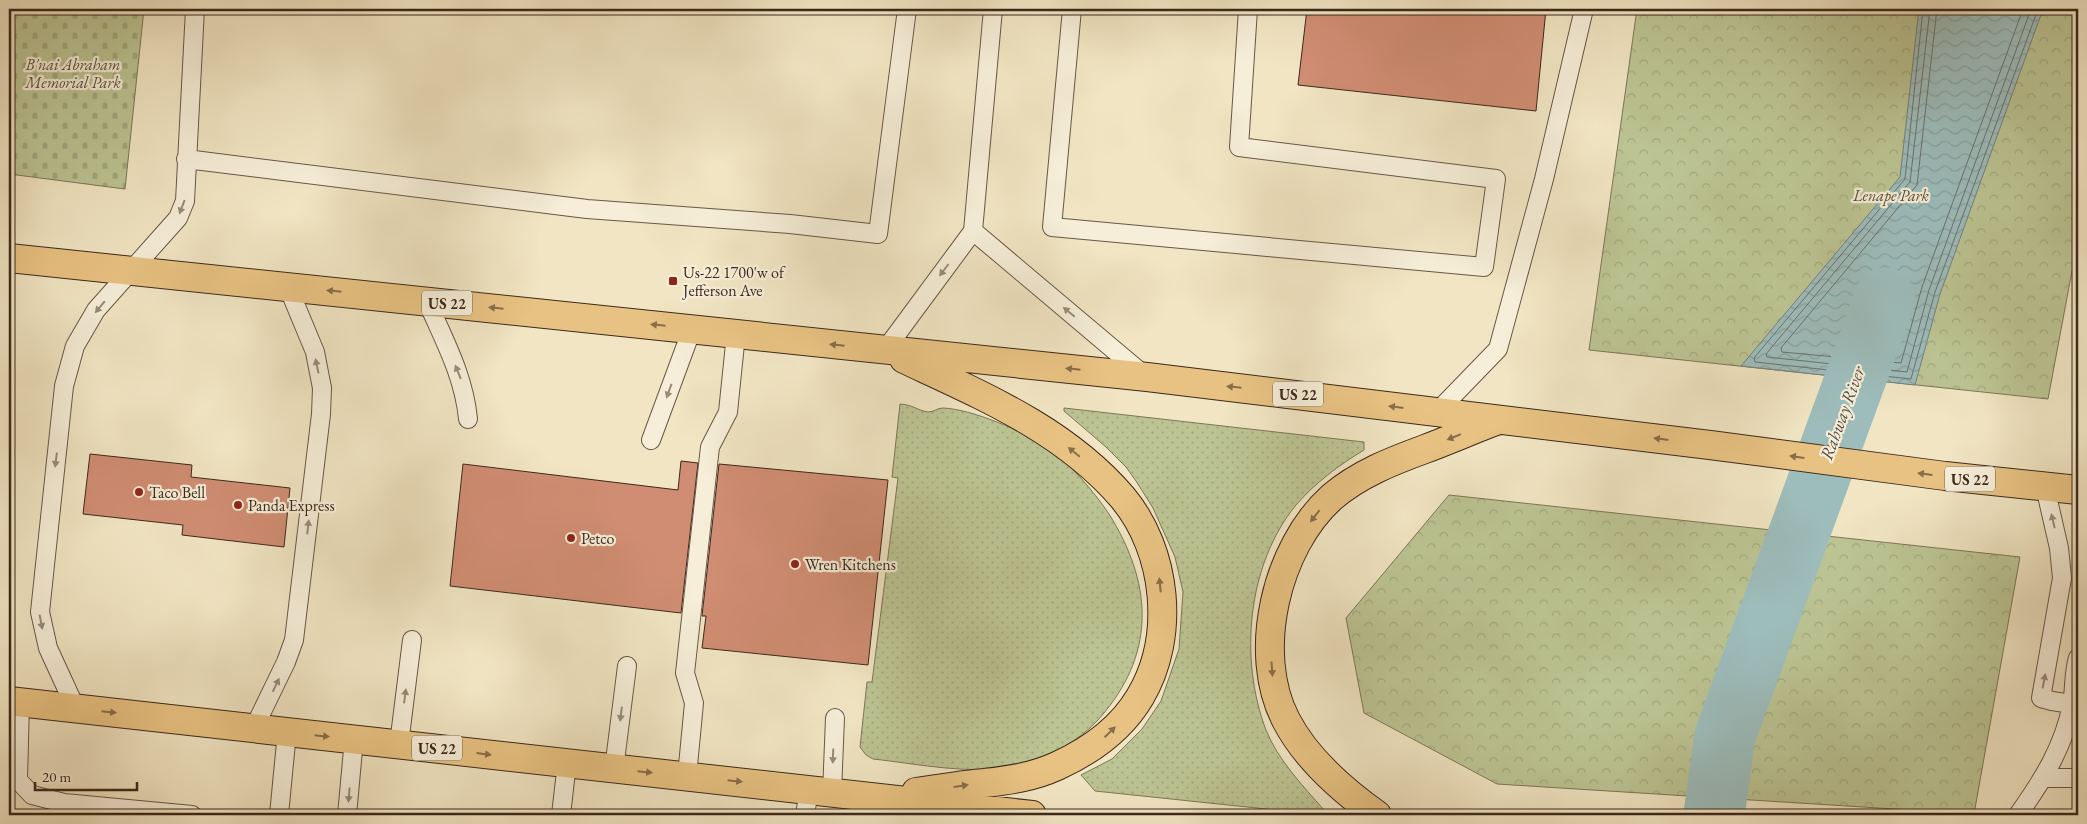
<svg xmlns="http://www.w3.org/2000/svg" width="2087" height="824" font-family="'EB Garamond',serif">
<style>
.green{fill:url(#green-dots);stroke:#7c7658}
.forest{fill:url(#forest-crowns);stroke:#7c7658}
.cemetery{fill:url(#cemetery-stones);stroke:#7c7658}
.water{fill:url(#water-waves);stroke:#76817c}
.lines{fill:none;stroke-linecap:round;stroke-linejoin:round}
.shore{stroke:#6c726c;stroke-width:1}
.river{stroke:#9dbdbc;stroke-width:61}
.building{fill:#d08d73;stroke:#3b281c}
.lane-casing{stroke:#685746;stroke-width:20}
.highway-casing{stroke:#3b281c;stroke-width:30}
.lane{stroke:#f6eed8;stroke-width:18}
.highway{stroke:#e8c282;stroke-width:28}
.oneway{fill:#988b7a}
.oneway2{fill:#896d4a}
.poi-dot{fill:#8f2418;stroke:#f6eed8;stroke-width:2}
.labels{text-anchor:middle;dominant-baseline:central;stroke-width:4.5;stroke-linejoin:round;paint-order:stroke}
.shield{fill:#f6eed8;stroke:#736354;stroke-width:1}
.shield-label{font-size:15px;font-weight:bold;fill:#3b281c}
.park-label{font-size:16px;font-style:italic;fill:#5b4f3a;stroke:#f6eed8}
.poi-label{font-size:16px;fill:#3b281c;stroke:#f6eed8;text-anchor:start}
.water-label{font-size:18px;font-style:italic;fill:#544d44;stroke:#f6eed8}
</style>
<defs>
<pattern id="green-dots" width="8" height="8" patternUnits="userSpaceOnUse" patternTransform="scale(1.25)"><rect width="8" height="8" fill="#bcc493"/><path d="M2 2h.1M6 6h.1" fill="none" stroke="#a2a87e" stroke-width="1.8" stroke-linecap="round"/></pattern>
<pattern id="forest-crowns" width="20" height="18" patternUnits="userSpaceOnUse" patternTransform="scale(1.25)"><rect width="20" height="18" fill="#bcc493"/><path d="M2 6a3 3 0 1 1 6 0M12 15a3 3 0 1 1 6 0" fill="none" stroke="#a2a87e"/></pattern>
<pattern id="cemetery-stones" width="16" height="16" patternUnits="userSpaceOnUse" patternTransform="scale(1.25)"><rect width="16" height="16" fill="#bcc493"/><path d="M2 7V4a2 2 0 0 1 4 0v3zM10 15v-3a2 2 0 0 1 4 0v3z" fill="#a2a87e"/></pattern>
<pattern id="water-waves" width="16" height="10" patternUnits="userSpaceOnUse" patternTransform="scale(1.25)"><rect width="16" height="10" fill="#9dbdbc"/><path d="M0 5q4-4 8 0t8 0" fill="none" stroke="#88a2a1"/></pattern>
</defs>
<rect width="100%" height="100%" fill="#f1e5c3"/>
<filter id="stains"><feTurbulence type="fractalNoise" baseFrequency=".004" numOctaves="4"/><feColorMatrix values="0 0 0 0 .2 0 0 0 0 .09 0 0 0 0 .02 0 0 0 .5 -.17"/></filter>
<radialGradient id="worn" r=".72"><stop offset=".6" stop-color="#630" stop-opacity="0"/><stop offset="1" stop-color="#630" stop-opacity=".3"/></radialGradient>
<path class="green" d="M900,404C914,405 916,410 928,412C934,412 937,408 943,408C971,409 1024,431 1048,448C1072,466 1092,489 1109,514C1151,581 1157,649 1104,713C1084,738 1051,758 1019,765C972,776 920,764 873,759L866,755L860,747L867,682H872L898,478L892,477Z
M1064,408L1364,442V450C1339,465 1315,483 1296,505C1247,565 1239,659 1266,730C1278,760 1303,786 1324,810L1323,815L1095,791L1081,775L1112,759L1142,729L1161,701L1179,649L1183,592L1175,557L1153,508L1136,481L1126,467L1106,447L1064,411Z"/>
<path class="forest" d="M1637,9H2078V260L2072,271L2048,399L1589,350Z
M1449,495L2020,557L1974,814L1497,784L1364,713L1346,618Z"/>
<path class="cemetery" d="M9,9H144L125,189L9,174Z"/>
<path class="water" d="M1919,9H2043L1940,294L1915,385L1741,366L1900,177Z"/>
<g class="lines">
<path class="shore" d="M1923,9L1905,179L1754,358L1755,362L1911,379L1935,292L2038,9
M1930,9L1910,182L1766,354L1767,357L1907,372L1929,290L2031,9
M1937,9L1917,185L1781,348L1782,352L1901,363L1922,287L2023,9"/>
<path class="river" d="M1714,815L1725,736L1885,298"/>
</g>
<path class="building" d="M1307,9H1546L1536,111L1298,85Z
M90,454L192,465L191,477L290,488L284,547L182,535L183,525L83,514Z
M681,461L698,463L681,613L450,586L463,464L678,490Z
M719,464L888,480L868,665L702,648L706,616H702Z"/>
<g class="lines">
<g class="lane-casing">
<path id="lane" d="M1072,9L1052,227L1484,267L1496,179L1239,147L1248,9
M186,159L587,209L790,224L878,234L907,9
M973,231L1145,376
M427,301C444,340 464,376 468,419
M885,350L973,231L993,9
M1437,412L1498,349L1544,179L1584,9
M651,440L692,329
M2045,487L2059,548L2062,578L2041,698L2052,701L2072,704
M20,703L18,780L32,795L64,803L192,815
M76,709L48,648L40,612L64,386L75,346L96,310L178,218L185,201L195,9
M254,728L286,662L294,640L321,414L322,388L315,352L288,287
M399,744L412,640
M614,769L627,666
M687,776L694,703L685,673L710,447L728,412L736,334
M2044,778H2078
M832,793L835,718
M279,815L287,732
M347,815L354,739
M561,815L567,763
M805,815L809,790
M2018,815C2042,781 2064,747 2072,704C2075,689 2073,674 2078,658"/>
</g>
<g class="highway-casing">
<path id="highway" d="M9,258L1147,377L1710,445L1945,476L2078,490
M904,359C983,396 1065,430 1123,498C1167,551 1176,637 1140,697C1121,729 1090,751 1057,766C1033,777 1010,780 984,783C961,785 939,789 916,792
M9,701L1032,815
M1377,815C1342,790 1306,759 1286,720C1251,653 1276,547 1332,497C1359,474 1392,461 1425,449C1449,440 1472,430 1496,421"/>
</g>
<use href="#lane" class="lane"/>
<use href="#highway" class="highway"/>
</g>
<defs><path id="oneway-solid" d="M-6-.8H1V-3.2L6.5 0L1 3.2V.8H-6Z" transform="scale(1.25)"/></defs>
<g class="oneway">
<use href="#oneway-solid" transform="translate(182 207) rotate(111)"/>
<use href="#oneway-solid" transform="translate(944 270) rotate(127)"/>
<use href="#oneway-solid" transform="translate(100 307) rotate(130)"/>
<use href="#oneway-solid" transform="translate(1069 312) rotate(-140)"/>
<use href="#oneway-solid" transform="translate(317 366) rotate(-102)"/>
<use href="#oneway-solid" transform="translate(458 372) rotate(-112)"/>
<use href="#oneway-solid" transform="translate(669 391) rotate(110)"/>
<use href="#oneway-solid" transform="translate(56 460) rotate(97)"/>
<use href="#oneway-solid" transform="translate(2053 521) rotate(-103)"/>
<use href="#oneway-solid" transform="translate(308 527) rotate(-84)"/>
<use href="#oneway-solid" transform="translate(41 622) rotate(79)"/>
<use href="#oneway-solid" transform="translate(2044 681) rotate(-79)"/>
<use href="#oneway-solid" transform="translate(276 685) rotate(-64)"/>
<use href="#oneway-solid" transform="translate(405 696) rotate(-83)"/>
<use href="#oneway-solid" transform="translate(621 714) rotate(97)"/>
<use href="#oneway-solid" transform="translate(833 756) rotate(92)"/>
<use href="#oneway-solid" transform="translate(349 795) rotate(95)"/>
</g>
<g class="oneway2">
<use href="#oneway-solid" transform="translate(334 291) rotate(-174)"/>
<use href="#oneway-solid" transform="translate(496 308) rotate(-174)"/>
<use href="#oneway-solid" transform="translate(658 325) rotate(-174)"/>
<use href="#oneway-solid" transform="translate(837 345) rotate(-174)"/>
<use href="#oneway-solid" transform="translate(1073 369) rotate(-174)"/>
<use href="#oneway-solid" transform="translate(1234 387) rotate(-174)"/>
<use href="#oneway-solid" transform="translate(1396 407) rotate(-173)"/>
<use href="#oneway-solid" transform="translate(1454 437) rotate(158)"/>
<use href="#oneway-solid" transform="translate(1661 439) rotate(-173)"/>
<use href="#oneway-solid" transform="translate(1074 452) rotate(-141)"/>
<use href="#oneway-solid" transform="translate(1797 457) rotate(-172)"/>
<use href="#oneway-solid" transform="translate(1925 474) rotate(-173)"/>
<use href="#oneway-solid" transform="translate(1315 516) rotate(128)"/>
<use href="#oneway-solid" transform="translate(1160 585) rotate(-96)"/>
<use href="#oneway-solid" transform="translate(1272 669) rotate(86)"/>
<use href="#oneway-solid" transform="translate(109 712) rotate(6)"/>
<use href="#oneway-solid" transform="translate(1110 732) rotate(-44)"/>
<use href="#oneway-solid" transform="translate(322 736) rotate(6)"/>
<use href="#oneway-solid" transform="translate(484 754) rotate(7)"/>
<use href="#oneway-solid" transform="translate(645 772) rotate(6)"/>
<use href="#oneway-solid" transform="translate(735 781) rotate(6)"/>
<use href="#oneway-solid" transform="translate(961 786) rotate(-8)"/>
</g>
<g class="poi-dot">
<rect x="668" y="276" width="10" height="10" rx="2.5"/>
<circle cx="139" cy="492" r="5"/>
<circle cx="238" cy="505" r="5"/>
<circle cx="571" cy="538" r="5"/>
<circle cx="795" cy="564" r="5"/>
</g>
<g class="labels">
<g class="shield">
<rect x="422" y="290.5" width="50" height="25" rx="4"/>
<rect x="1273" y="381.5" width="50" height="25" rx="4"/>
<rect x="1945" y="466.5" width="50" height="25" rx="4"/>
<rect x="412" y="735.5" width="50" height="25" rx="4"/>
</g>
<g class="shield-label">
<text x="447" y="303">US 22</text>
<text x="1298" y="394">US 22</text>
<text x="1970" y="479">US 22</text>
<text x="437" y="748">US 22</text>
</g>
<g class="park-label">
<text x="73" y="64">B'nai Abraham<tspan x="73" dy="18">Memorial Park</tspan></text>
<text x="1891" y="195">Lenape Park</text>
</g>
<g class="poi-label">
<text x="683" y="272">Us-22 1700'w of<tspan x="683" dy="18">Jefferson Ave</tspan></text>
<text x="149" y="492">Taco Bell</text>
<text x="248" y="505">Panda Express</text>
<text x="581" y="538">Petco</text>
<text x="805" y="564">Wren Kitchens</text>
</g>
<g class="water-label">
<text transform="translate(1842 413) rotate(-70)">Rahway River</text>
</g>
</g>
<rect width="2087" height="824" fill="none" stroke="#f1e5c3" stroke-width="30"/>
<rect x="10" y="10" width="2067" height="804" fill="none" stroke="#3b281c" stroke-width="2.5"/>
<rect x="15" y="15" width="2057" height="794" fill="none" stroke="#3b281c"/>
<path d="M35 782v8h102v-8" fill="none" stroke="#3b281c" stroke-width="2.5"/>
<text x="42" y="782" font-size="15" fill="#3b281c" stroke="#f6eed8" stroke-width="4" paint-order="stroke">20 m</text>
<rect width="100%" height="100%" filter="url(#stains)"/>
<rect width="100%" height="100%" fill="url(#worn)"/>
</svg>
